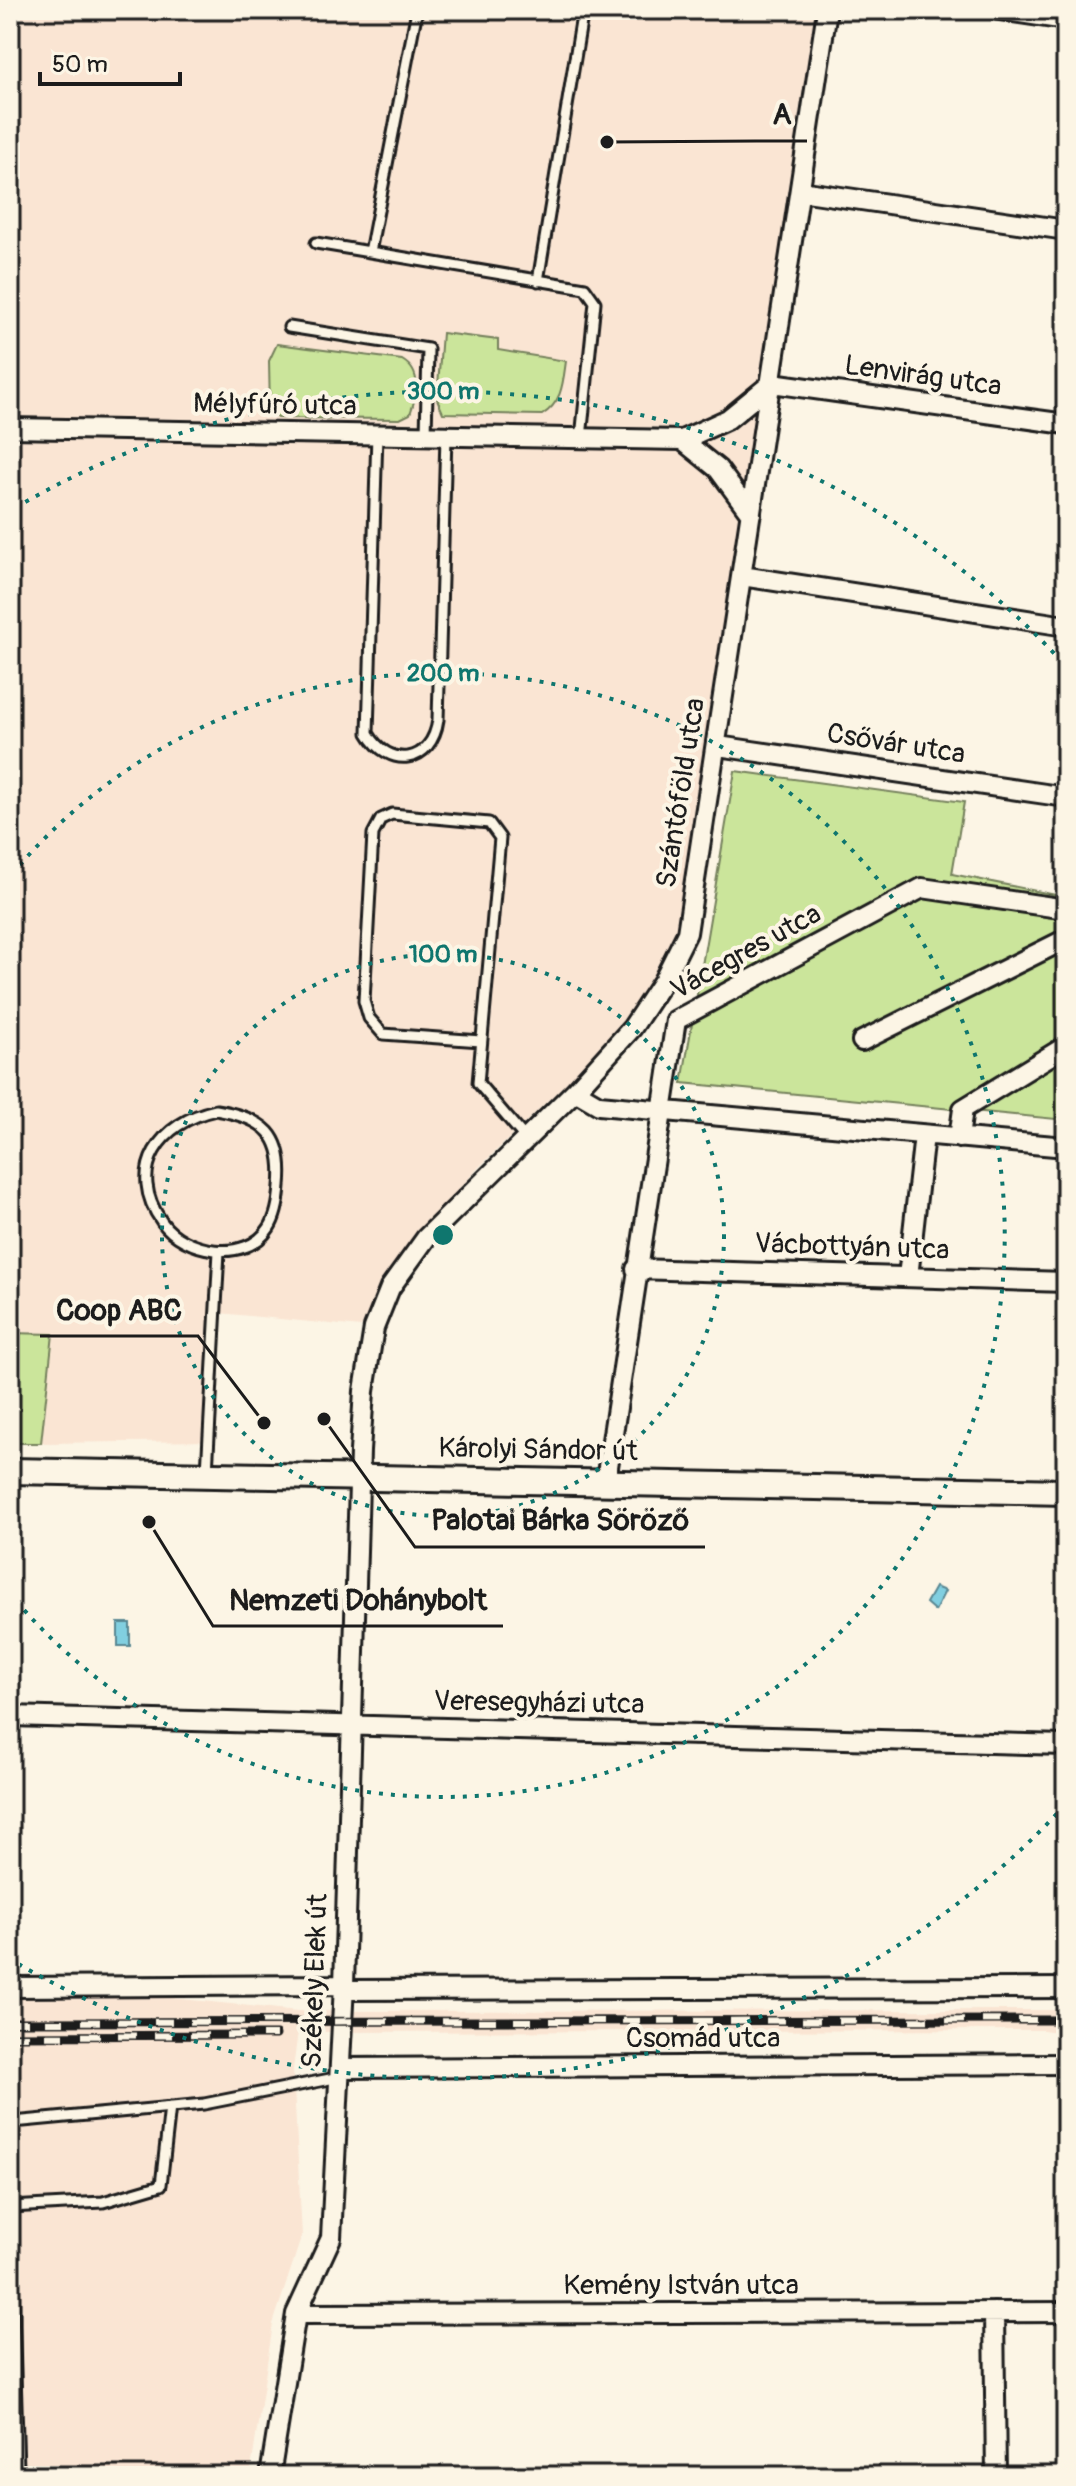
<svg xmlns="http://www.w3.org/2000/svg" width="1076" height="2486" font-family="Pangolin,sans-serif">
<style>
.built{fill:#fae5d3}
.green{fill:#cbe59b;stroke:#74805c;stroke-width:2}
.water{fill:#81cfe0;stroke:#598792;stroke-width:2}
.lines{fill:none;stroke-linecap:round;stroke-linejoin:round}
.service-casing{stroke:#1c1c1c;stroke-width:15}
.minor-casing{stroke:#1c1c1c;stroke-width:24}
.tertiary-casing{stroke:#1c1c1c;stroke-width:30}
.service{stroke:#fcf5e5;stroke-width:9}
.minor{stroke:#fcf5e5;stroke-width:18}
.tertiary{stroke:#fcf5e5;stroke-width:24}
.rail-casing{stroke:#1c1c1c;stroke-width:9}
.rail{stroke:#fcf5e5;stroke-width:6;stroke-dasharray:18;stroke-linecap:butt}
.ring{fill:none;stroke:#0f766e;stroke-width:4;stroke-dasharray:4 8}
.labels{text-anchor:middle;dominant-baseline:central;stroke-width:8;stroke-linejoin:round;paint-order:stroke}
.street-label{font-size:28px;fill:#1c1c1c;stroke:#fcf5e5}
.centre{fill:#0f766e;stroke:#fcf5e5;stroke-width:4}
.ring-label{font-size:24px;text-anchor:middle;font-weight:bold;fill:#0f766e;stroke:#fcf5e5;stroke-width:8;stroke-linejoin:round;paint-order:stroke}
.leader{fill:none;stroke:#1c1c1c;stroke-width:3}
.callout-dot{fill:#1c1c1c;stroke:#fcf5e5;stroke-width:3}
.callout-label{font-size:30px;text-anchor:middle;font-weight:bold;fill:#1c1c1c;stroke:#fcf5e5;stroke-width:8;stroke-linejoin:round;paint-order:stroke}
</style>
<rect width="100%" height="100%" fill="#fcf5e5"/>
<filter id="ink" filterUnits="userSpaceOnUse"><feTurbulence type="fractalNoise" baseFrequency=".0125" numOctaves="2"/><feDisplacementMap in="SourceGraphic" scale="16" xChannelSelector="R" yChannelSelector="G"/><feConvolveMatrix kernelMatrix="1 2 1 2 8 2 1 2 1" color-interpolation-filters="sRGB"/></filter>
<g filter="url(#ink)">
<path class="built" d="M10,10H820L681,927L659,969L605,1046L479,1167L422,1230L361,1327L219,1313L213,1441L41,1443L53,1335L10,1333Z
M10,1997H162L298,2011L1066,2010V2033L1043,2030L298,2032L293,2069L302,2235L273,2324L250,2476H10Z"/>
<path class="green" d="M442,333L498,340V350L566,361C563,383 562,403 542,415L443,413L437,399Z
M277,344L402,360C423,372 417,395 410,414L400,419L278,418L270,411L269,361Z
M735,771L964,802L952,874L1066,897V1120L682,1083Z
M10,1333L53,1334L41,1443H10Z"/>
<path class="water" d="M935,1587L945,1591L935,1611L926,1603Z
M118,1623H130V1646H118Z"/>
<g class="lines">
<g class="service-casing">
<path id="service" d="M417,10L370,252L585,288L595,302L581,438
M316,243L370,252
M538,281L583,10
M289,327L428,349L426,435
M377,434L368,733C389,770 432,764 438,720L446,436
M481,1041L383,1034L369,1018L364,1001L373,834L381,819L392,814L489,823L500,838L478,1083L526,1139
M216,1110C265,1118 285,1135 280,1186C279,1200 277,1216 269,1228C246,1264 184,1253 162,1222C125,1170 160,1122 216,1110Z
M207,1472L219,1251
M10,2179L13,2122L204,2104L340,2077
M10,2207L103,2202L161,2185L170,2107
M10,2212L18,2469L10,2476"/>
</g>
<g class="minor-casing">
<path id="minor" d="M999,10L1066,20
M800,191L1066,230
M772,383L1066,424
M10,428L682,440L728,419L772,383
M682,440L718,469L751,514
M742,576L1066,626
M718,746L1066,797
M862,1041L1066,939
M575,1091L599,1105L1066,1147
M959,1138L963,1109L1066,1046
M636,1269L1066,1282
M908,1277L924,1135
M606,1480L676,1020L922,888L1066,909
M10,1716L1066,1745
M10,1987L344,1985
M344,1990L1066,1988
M340,2068L1066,2064
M994,2312L996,2476
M296,2314L1066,2312
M270,2476L296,2314L331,2238L344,1985L360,1451L364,1391L374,1328L390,1288L426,1238L575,1091L632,1028L663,981L687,933L827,10"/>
</g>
<g class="tertiary-casing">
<path id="tertiary" d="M10,1471C362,1479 714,1483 1066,1492"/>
</g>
<use href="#service" class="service"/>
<use href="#minor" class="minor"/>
<use href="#tertiary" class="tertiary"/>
<g class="rail-casing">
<path id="rail" d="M10,2022L1066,2020
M10,2036L276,2035"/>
</g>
<use href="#rail" class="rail"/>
</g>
</g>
<g class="ring">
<circle cx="443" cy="1235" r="281"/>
<path d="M12 874A562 562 0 1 1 12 1596"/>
<path d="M1065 1805A844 844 0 0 1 15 1962M15 508A844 844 0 0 1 1065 665"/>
</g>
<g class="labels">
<g class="street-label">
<text transform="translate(923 376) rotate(8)">Lenvirág utca</text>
<text transform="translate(275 405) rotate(1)">Mélyfúró utca</text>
<text transform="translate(896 744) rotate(9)">Csővár utca</text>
<text transform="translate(681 793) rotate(-81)">Szántóföld utca</text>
<text transform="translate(746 952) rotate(-29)">Vácegres utca</text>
<text transform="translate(852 1247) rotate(2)">Vácbottyán utca</text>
<text transform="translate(538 1450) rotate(1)">Károlyi Sándor út</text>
<text transform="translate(539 1703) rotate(1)">Veresegyházi utca</text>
<text transform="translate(315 1981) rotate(-88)">Székely Elek út</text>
<text x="703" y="2038">Csomád utca</text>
<text x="681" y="2285">Kemény István utca</text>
</g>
</g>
<circle cx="443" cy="1235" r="12" class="centre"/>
<g class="ring-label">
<text x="443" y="399">300 m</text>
<text x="443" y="681">200 m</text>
<text x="443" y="962">100 m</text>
</g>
<path class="leader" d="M607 142L756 141H807M264 1423L198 1336H40M324 1419L415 1547H705M149 1522L213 1626H503"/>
<g class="callout-dot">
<circle cx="607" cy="142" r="8"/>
<circle cx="264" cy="1423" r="8"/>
<circle cx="324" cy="1419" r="8"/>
<circle cx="149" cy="1522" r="8"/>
</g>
<g class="callout-label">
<text x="782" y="124">A</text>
<text x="119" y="1320">Coop ABC</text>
<text x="560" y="1530">Palotai Bárka Söröző</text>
<text x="358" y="1610">Nemzeti Dohánybolt</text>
</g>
<rect width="1076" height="2486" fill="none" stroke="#fcf5e5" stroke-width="40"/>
<rect x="20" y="20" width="1036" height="2446" fill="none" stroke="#1c1c1c" stroke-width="3" filter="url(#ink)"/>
<path d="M40 72v12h140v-12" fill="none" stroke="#1c1c1c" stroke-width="4"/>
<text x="52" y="72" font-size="24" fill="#1c1c1c" stroke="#fcf5e5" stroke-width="6" paint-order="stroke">50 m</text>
</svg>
